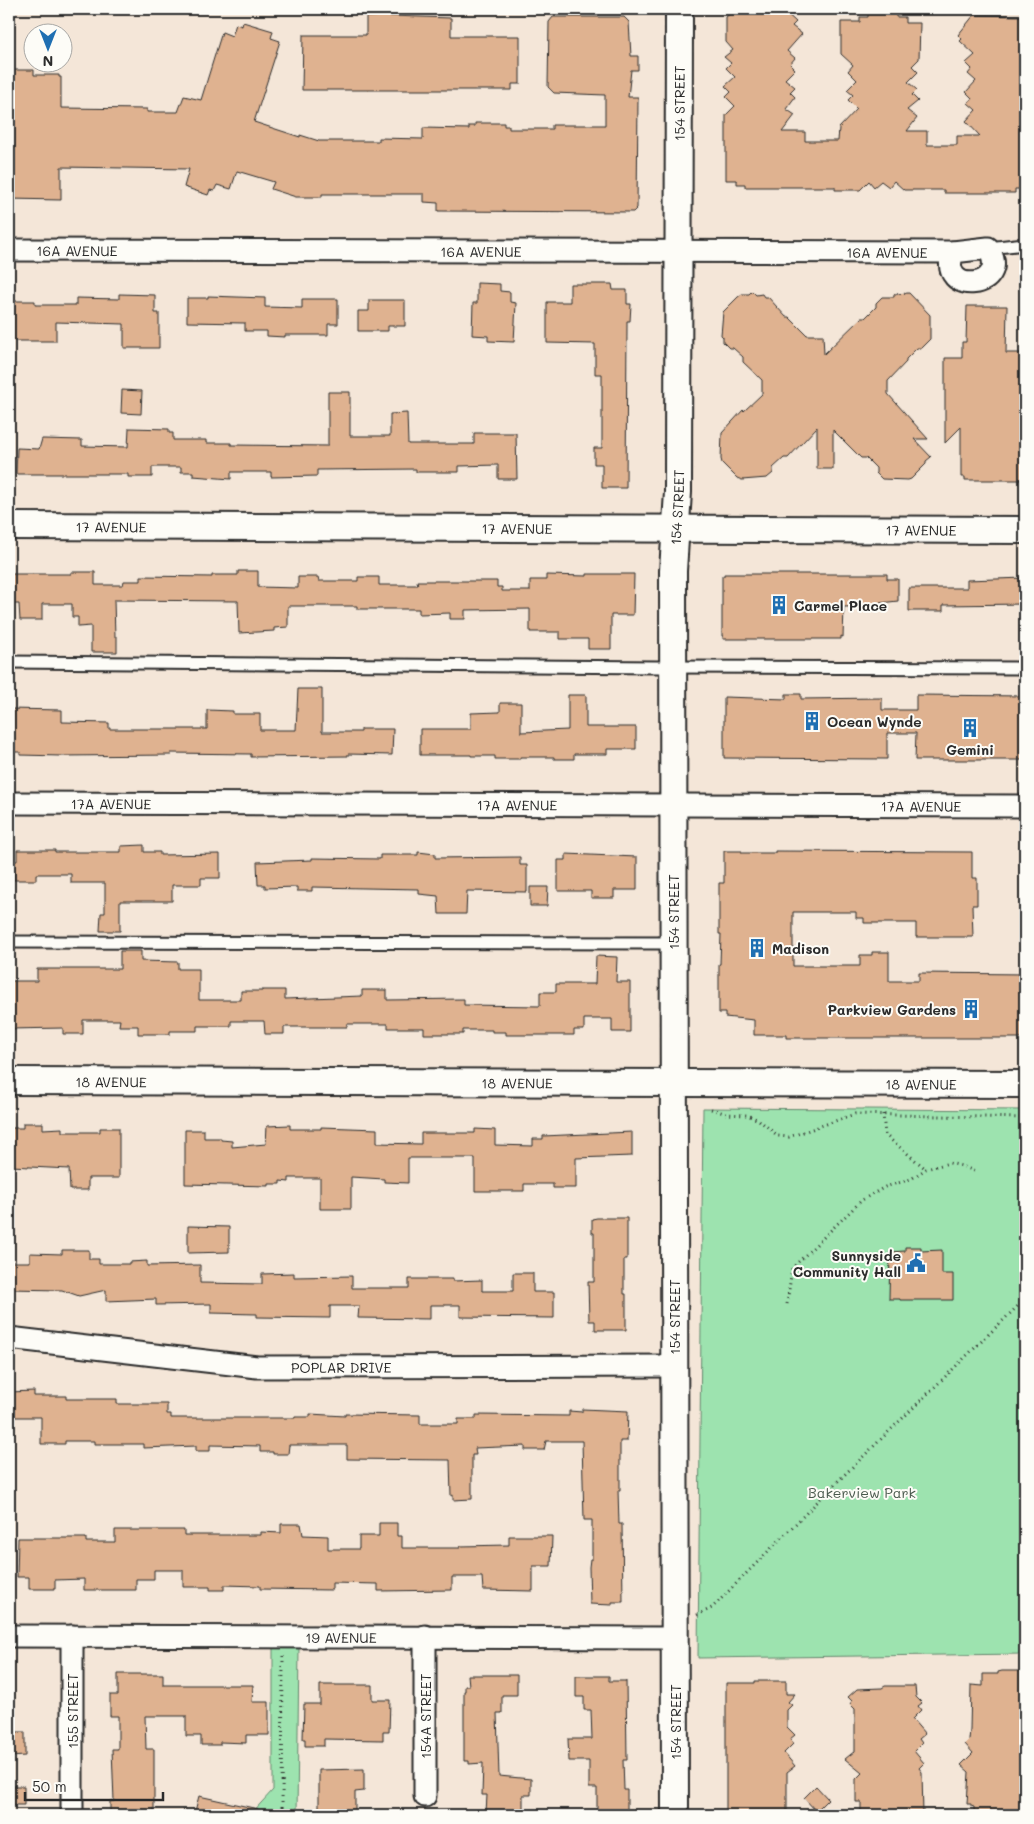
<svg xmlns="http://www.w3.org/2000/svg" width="1034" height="1824" font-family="Mali,sans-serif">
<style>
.green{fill:#9de3af;stroke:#64876d}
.building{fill:#dfb290;stroke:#2b2b2b}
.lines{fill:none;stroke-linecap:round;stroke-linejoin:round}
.service-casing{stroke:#2b2b2b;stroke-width:15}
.minor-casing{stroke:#2b2b2b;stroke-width:25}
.tertiary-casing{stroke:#2b2b2b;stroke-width:30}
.path{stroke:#2b2b2b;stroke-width:3;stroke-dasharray:1 4;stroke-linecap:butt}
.service{stroke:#fdfcf7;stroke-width:11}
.minor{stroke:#fdfcf7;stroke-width:21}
.tertiary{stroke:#fdfcf7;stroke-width:26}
.labels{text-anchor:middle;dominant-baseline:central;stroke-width:4;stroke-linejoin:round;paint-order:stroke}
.street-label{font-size:14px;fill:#2b2b2b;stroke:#fdfcf7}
.poi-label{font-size:14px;font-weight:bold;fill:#2b2b2b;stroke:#fdfcf7;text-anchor:start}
.park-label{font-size:14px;fill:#48594c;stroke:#fdfcf7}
</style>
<rect width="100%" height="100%" fill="#f4e6d8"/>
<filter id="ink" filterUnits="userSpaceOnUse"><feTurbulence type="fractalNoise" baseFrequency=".02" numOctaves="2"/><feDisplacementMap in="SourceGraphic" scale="10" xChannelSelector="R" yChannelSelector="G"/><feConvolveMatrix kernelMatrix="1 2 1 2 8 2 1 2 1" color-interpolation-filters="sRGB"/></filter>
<g filter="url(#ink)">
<path class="green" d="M703,1108L1025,1110V1654L698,1658Z
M273,1648H299L297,1815H250L273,1790Z"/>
<path class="building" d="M734,10H783L796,22L792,26L802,34L787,51L795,58L790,64L795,69L785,79L795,87L790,92L795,97L786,109L795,115L782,132H805V141H838L839,128L857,109L848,100L853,95L847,90L857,80L848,71L853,65L841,54V22H860V17H868V13H896V17H905V23H920L919,59L912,66L918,72L908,82L917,90L912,95L918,101L907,110L917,118L907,131H927V145H957V136H980L966,121L976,110L968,103L972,98L966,92L976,81L968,74L972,69L966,63L975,55L960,41L962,39L958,35L974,15L1025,16V186H1024V189H1015V193H944V190H904L894,181L889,187L881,181L874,187L869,181L860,190H835V187H745V184H737V180H726V115L735,106L726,97L731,92L725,86L735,77L726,68L731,63L724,57L733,50L726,42V17Z
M390,16L451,18V36H520V84H512V90H302L303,35H366V17Z
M553,17H624L629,22L631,56H638V70H631L628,97H638L637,208L633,212L438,211V203L424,202V194H322V197H296L271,189L274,182L237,171L231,189L217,185L214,191L210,190L208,195L184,187L189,169L61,167V200L9,199L10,99H9V77H11L10,70H34V75H59V77H61V108L147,109V112H178L184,96L201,100L222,32L232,36L236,24L242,26L243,22L273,31L271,38L280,41L254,122L300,137V135L319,141H379V138L423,139V128L469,129V126H475V123H504V126H509V129H552V125H605V95L554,93L548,87L549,22Z
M477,283L500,284V291L510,292V302L516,303L514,342L488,341V336L472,335L473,303H477Z
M570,284H612L613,290H627V304H631L630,321H627V325L626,488H602V464H594V448H602V374H595V344L547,343V302H570Z
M752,291L756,295L762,294L764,297H768L786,317H789L807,335H823L824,354L861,318H865L876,307V303L882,297H894V294L909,293L930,315V339L921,348H917L906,359V362L888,381V394L928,439H914L931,457L926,461V464L911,479L908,480L882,479L876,473V468L866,458H861L833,430V469H817V427L788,458H784L773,468V473L767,478L742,480L737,478L722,463L721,459L722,433L743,410L744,411L762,394V380L743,362V357L733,348H729L723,342V337L721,335L723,312L738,297L742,294H749Z
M119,294L155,295V313H159V348H124V324L56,322V341H16L9,339V301H35V305H76V298L119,299Z
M208,296L265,298V307L302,308V299H338V324H328V335H285V337L267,336V331H245V323L187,322V298H208Z
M369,300H405V326H388V331H358V311H369Z
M967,306H1007L1006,353H1025V480H965V477H961V427L945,443V358H962V342H966Z
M122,390L142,391L141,414L121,413Z
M328,392H350V436H390V414L407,413L408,444H474V433H516L517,479H498V465L459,466V472H416V469L317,470V476L271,477V472H231V479L193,476V472H181V467H152V477H128V474H16L17,448L39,449L42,439L82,440V446L128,447L129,428L169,429V433H173V440H206V443H231V445L328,446Z
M238,571H258V587L298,588V577H318L319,581H358V577H379V585H418L417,581H497V587H502V591H530V580H546V575L587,576V574H634L633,615H611V649H588V639H560V632H530V609L465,610V619H450V613L419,614V609H357V606H288V627L274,628V631L239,633L238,601L114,600L115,637H117V652H91V626L78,627V617H72V604H42V620H20L19,604H9V574H71V572H95V585H123L124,581H141V576L212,577V575H238Z
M724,574H887V579H898V601L880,603V606L844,607L843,637L841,636V639H723V636H722V576H724Z
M1025,578V604L943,605V611H909V588H967V580Z
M298,689H322V732H361V729H393L392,755L348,754V756L251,757V754L171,753V755L61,756L20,755V752H9V709L62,710V722L109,723V729H207V710L233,711V714H260V730H296Z
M786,694H801V699L882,698V710H916V695L1025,696V760H915L916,733H887V759L724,758V697L786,699Z
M568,695H586V727H636V749H607V754H574V759H554V757H520V759H495V756H471V755H420V729H471V713L500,712V703H521V732L568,730Z
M144,845V852H160V855L220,854V878H201V885H172V901H120V931H100L101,913H105V883H71V874H36V880H14V861H17V850H55V852H121V846Z
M724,851H742V853H775V851L972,852V878H977V905H972L973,937H916V923H864V918H856V912H793V966H860V955H872V952H889V981H919V973L1025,974V1038H786V1035H754V1020L725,1017V1013H719V964H720L721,934H719V883H724Z
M418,852L435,854V858L520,857V865H527V892L467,891L466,914H439L438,896L419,894V889L312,887V891H297V887L265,888V885H258L257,862L312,860V858L380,859V855H418Z
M566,854L637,857V890H614V898H591V891H558V860H566Z
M530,887H548L547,906H530Z
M120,951H141V961L178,962V969H199V1000H241V991H262V990H285V999L362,996V990H387V1000L464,999V1005L540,1006V992H556V984H595L596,956L617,957L616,982H630V1032H612V1019H584V1030H574V1035H506V1032H492V1030H463V1034H424V1028H388V1024H347V1027H284V1034H265L264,1021H231V1026H197V1031H170V1034H138V1026H119L120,1020H83V1034H63V1028L9,1029V981H37V969H120Z
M23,1123H43V1129L62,1128V1132H100V1128H119V1178H88V1190H70L69,1169L11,1166L10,1128H23Z
M290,1125V1129H321V1127L377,1129V1143L421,1144V1133H475V1129L495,1130V1145L533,1146V1139H543V1136L632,1132V1156L576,1158V1188H553V1184H524V1191H475V1158H408V1183L384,1182V1179L351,1177V1209H320V1178H289V1182L280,1181V1184H269V1186L185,1184V1130H204V1138H221V1140L232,1141V1147L266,1144L267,1126Z
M597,1218H627V1259H624V1294H626V1330H595V1321H589L588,1282H594V1233H592V1219Z
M188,1226L229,1227V1252L188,1253Z
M905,1247H921V1251L942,1250V1274H953V1300H900V1299H889L890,1252L905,1251Z
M62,1250H89V1259H99V1264H129V1262L147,1261V1266L200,1265V1283L262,1284V1274L294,1273V1277L352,1276V1288H409V1279H453V1281L482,1280V1291H513V1273H533V1292H554V1318L460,1317V1305H430V1319L358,1318L359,1306H330V1318L257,1317V1314L211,1313V1304L156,1305V1299L106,1301V1290L79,1296L62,1290L9,1289V1262H30V1253L62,1254Z
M34,1391V1396H66V1399H117V1404H167V1414H171V1418H295V1417H310V1414L345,1416V1414L420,1415V1424H458V1419H476V1415L569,1416V1411L582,1412V1409L628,1411L627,1441H620V1490H618L619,1524H622L623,1602H612V1605L590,1604L589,1567L590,1559H592V1520H584L582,1441H546L544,1450H525V1446L475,1448L476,1455H472V1499L453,1500V1495L451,1496L450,1460L347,1459V1445H289L288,1454H273V1452H260V1446L210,1445V1451H196V1446L143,1448V1444H94V1441H65V1444H41V1417H9V1392Z
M379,1523H397V1536H402V1548H460V1546L509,1545V1536H552L551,1566H533V1591L483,1590L482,1577H452V1590L378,1591V1584L332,1583V1590L260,1589V1586L224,1585V1590H210V1587H183V1570H154V1579H136V1590H84V1579L55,1580V1589H29V1577H17L18,1538H86V1542H115V1530H184V1535H261V1532L281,1533V1524H301L303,1535L328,1536V1549H359V1536H379Z
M1002,1671H1025V1815H974V1807L971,1806V1804H967L969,1772L961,1765L973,1753L965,1744L969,1740L970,1730L971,1685L983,1686V1674H998V1672Z
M118,1674H163V1685H253L252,1702H269V1735H246V1743L220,1742V1745H201V1736H186V1716H145L146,1749H154V1815H110V1801H114L112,1749H118V1716H110V1695H118Z
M468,1675H517V1695H502V1713H497L499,1776L531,1779V1795H523V1813H486L487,1795H482L483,1763L469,1764V1761H464V1691H465V1686H469Z
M576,1676H609V1681H626L627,1760H623L624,1790H627V1812H623V1815L597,1814V1788H589V1761H569L568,1739H592L591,1710H584V1697H576Z
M755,1681H786V1694H795L788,1702L792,1705L787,1710V1727L795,1735L790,1739L793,1744L784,1753L795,1766L787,1772V1815H726V1683H755Z
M320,1685H372V1700H390L389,1732H383V1740L324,1739V1746H305V1739H303L304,1704H320Z
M885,1686H915L916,1697L922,1703L918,1706L921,1710L912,1719L925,1734L919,1739L922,1743L914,1751L924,1763L919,1768L922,1772L923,1815H861V1802H856V1779L862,1773L845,1759L855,1751V1709L850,1704L852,1701L848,1697L857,1689L882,1688Z
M9,1732H25V1756L9,1757Z
M364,1769V1791L355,1792V1812L319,1813V1770Z
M9,1786H24V1805H9Z
M816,1786L828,1799L816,1811L804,1798Z
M199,1796L258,1809V1815H194Z"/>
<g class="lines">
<g class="service-casing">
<path id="service" d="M988,248L1025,244
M9,662L657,667L1025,668
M9,942L673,943"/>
</g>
<g class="minor-casing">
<g id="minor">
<path d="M988,248C1014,289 936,298 953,252Z"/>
<path id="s1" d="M9,250L953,252"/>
<path id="s2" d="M9,803L1025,806"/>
<path id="s3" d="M9,1338L257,1367L674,1366"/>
<path id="s4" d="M9,1636L674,1638"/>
<path d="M72,1636V1815"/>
<path d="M425,1796V1636"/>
</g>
</g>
<g class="tertiary-casing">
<g id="tertiary">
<path id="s5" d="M9,526L1025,530"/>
<path id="s6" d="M9,1081L1025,1084"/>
<path id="s7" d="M675,1815L673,571L678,492L679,9"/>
</g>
</g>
<path class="path" d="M711,1109L727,1114L747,1115L759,1120L778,1136L789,1137L855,1114L1025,1118
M883,1114L885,1135L926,1169
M787,1304L792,1268L862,1200L885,1187L911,1179L926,1169L949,1163L962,1166L974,1171
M697,1615L712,1608L836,1483L1025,1299
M278,1815L282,1812L283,1656"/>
<use href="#service" class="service"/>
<use href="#minor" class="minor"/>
<use href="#tertiary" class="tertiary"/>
</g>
</g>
<defs>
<g id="building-bare" transform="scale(1.5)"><path d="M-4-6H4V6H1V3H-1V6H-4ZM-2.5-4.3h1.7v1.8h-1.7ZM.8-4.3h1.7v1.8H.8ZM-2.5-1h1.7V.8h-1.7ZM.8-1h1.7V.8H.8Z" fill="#1f6fb2" stroke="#fdfcf7" stroke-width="2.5" paint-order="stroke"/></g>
<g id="civic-bare" transform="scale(1.5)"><path d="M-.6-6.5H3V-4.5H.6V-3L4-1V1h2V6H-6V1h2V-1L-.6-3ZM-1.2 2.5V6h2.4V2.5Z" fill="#1f6fb2" stroke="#fdfcf7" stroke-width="2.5" paint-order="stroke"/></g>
</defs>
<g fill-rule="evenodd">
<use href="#building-bare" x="779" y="605"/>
<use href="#building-bare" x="812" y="721"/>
<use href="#building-bare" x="970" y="728"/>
<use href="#building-bare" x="757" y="948"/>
<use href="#building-bare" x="971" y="1009"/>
<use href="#civic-bare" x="916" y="1263"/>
</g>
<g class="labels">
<g class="street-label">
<text stroke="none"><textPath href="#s7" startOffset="1712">154 STREET</textPath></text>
<text stroke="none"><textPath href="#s1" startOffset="68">16A AVENUE</textPath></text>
<text stroke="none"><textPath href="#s1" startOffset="472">16A AVENUE</textPath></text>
<text stroke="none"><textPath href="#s1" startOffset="878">16A AVENUE</textPath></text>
<text stroke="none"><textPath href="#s7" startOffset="1308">154 STREET</textPath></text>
<text stroke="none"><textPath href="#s5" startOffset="102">17 AVENUE</textPath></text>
<text stroke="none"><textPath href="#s5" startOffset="508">17 AVENUE</textPath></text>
<text stroke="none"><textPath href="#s5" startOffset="912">17 AVENUE</textPath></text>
<text stroke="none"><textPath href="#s2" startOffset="102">17A AVENUE</textPath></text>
<text stroke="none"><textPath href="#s2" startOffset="508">17A AVENUE</textPath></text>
<text stroke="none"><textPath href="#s2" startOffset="912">17A AVENUE</textPath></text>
<text transform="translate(673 912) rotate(-90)">154 STREET</text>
<text stroke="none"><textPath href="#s6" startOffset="102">18 AVENUE</textPath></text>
<text stroke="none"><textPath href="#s6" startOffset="508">18 AVENUE</textPath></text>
<text stroke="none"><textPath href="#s6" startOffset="912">18 AVENUE</textPath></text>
<text transform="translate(674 1317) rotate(-90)">154 STREET</text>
<text stroke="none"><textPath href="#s3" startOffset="334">POPLAR DRIVE</textPath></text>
<text stroke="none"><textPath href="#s4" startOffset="332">19 AVENUE</textPath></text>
<text transform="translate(72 1711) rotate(-90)">155 STREET</text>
<text transform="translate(425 1716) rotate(-90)">154A STREET</text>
<text transform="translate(675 1722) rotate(-90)">154 STREET</text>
</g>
<g class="poi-label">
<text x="794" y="605">Carmel Place</text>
<text x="827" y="721">Ocean Wynde</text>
<text x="970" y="749" text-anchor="middle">Gemini</text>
<text x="772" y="948">Madison</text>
<text x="956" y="1009" text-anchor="end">Parkview Gardens</text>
<text x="901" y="1255" text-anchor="end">Sunnyside<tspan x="901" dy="16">Community Hall</tspan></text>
</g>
<g class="park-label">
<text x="862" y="1492">Bakerview Park</text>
</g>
</g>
<rect width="1034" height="1824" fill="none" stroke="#fdfcf7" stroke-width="30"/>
<rect x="15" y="15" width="1004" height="1794" fill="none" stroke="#2b2b2b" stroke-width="2" filter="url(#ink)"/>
<g transform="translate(48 48) rotate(180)"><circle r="24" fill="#fdfcf7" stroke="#a9a8a5"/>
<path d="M0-4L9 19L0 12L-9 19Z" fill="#1f6fb2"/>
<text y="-8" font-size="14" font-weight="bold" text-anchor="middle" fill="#2b2b2b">N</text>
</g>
<path d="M25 1792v8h138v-8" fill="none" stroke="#2b2b2b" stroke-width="2.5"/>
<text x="32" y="1792" font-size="15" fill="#2b2b2b" stroke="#fdfcf7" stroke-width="4" paint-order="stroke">50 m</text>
</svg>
